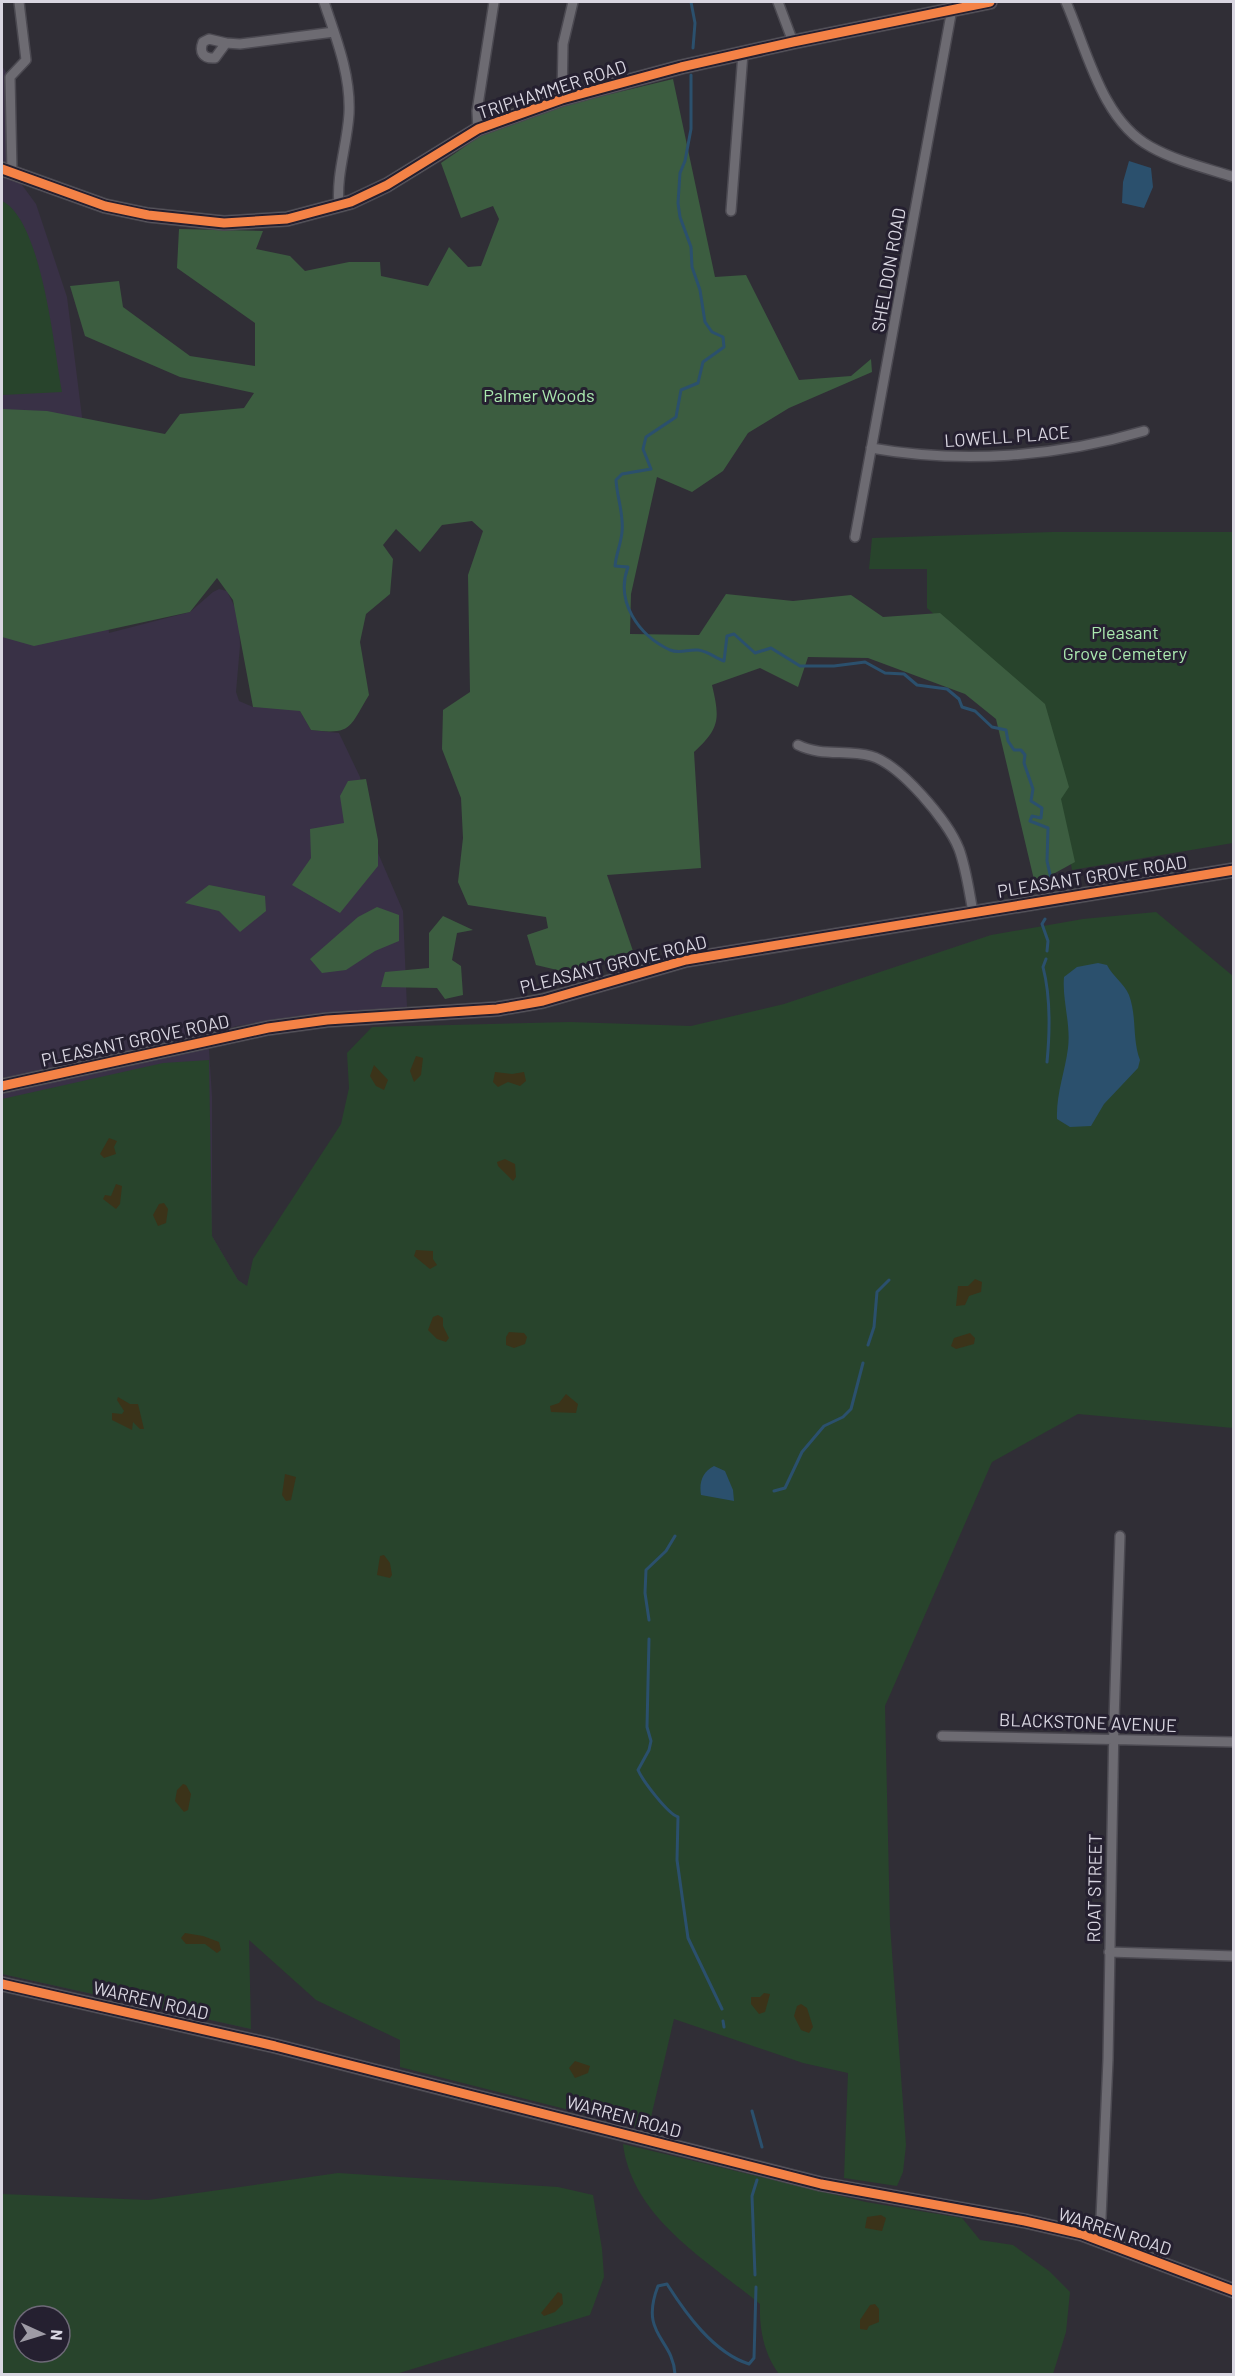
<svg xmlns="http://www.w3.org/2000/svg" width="1235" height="2376" font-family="Barlow,sans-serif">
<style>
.built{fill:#393146}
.green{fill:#28442c;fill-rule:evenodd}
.forest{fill:#3c5d40}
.sand{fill:#3b3319}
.water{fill:#2b506d}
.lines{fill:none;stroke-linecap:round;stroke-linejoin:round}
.stream{stroke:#2b506d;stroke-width:3}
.street-casing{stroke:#4b4951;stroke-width:12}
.secondary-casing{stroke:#4b4951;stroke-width:16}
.street{stroke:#6d6b72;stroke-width:9}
.secondary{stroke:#676469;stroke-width:14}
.cycleway-casing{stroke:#252030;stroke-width:13}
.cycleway{stroke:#f48246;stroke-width:9}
.labels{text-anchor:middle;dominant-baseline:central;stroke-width:6;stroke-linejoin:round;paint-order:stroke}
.street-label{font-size:18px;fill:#d9d6e1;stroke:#252030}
.park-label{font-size:18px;fill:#aae8af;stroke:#252030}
</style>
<rect width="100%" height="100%" fill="#302e36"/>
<path class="built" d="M2,66L10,78L14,174L36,204L67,297L109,633L190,612L213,592L219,589L227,591L239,616L240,646L236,692L239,701L253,707H287L300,711L311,730L339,733L360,777L375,846L403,911L407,1008L304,1015L237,1026L208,1034L212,1096V1236L238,1280L247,1286L185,1755L251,2029L2,1974Z"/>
<path class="green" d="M2,201C42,220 54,349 62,392L2,395Z
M1052,532H1233V843L1072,870L1054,769L980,656L927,608V569H869L872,538Z
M1156,912L1233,976V1428L1078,1414L992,1462L885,1706L890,1925L906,2145L903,2172L897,2186L844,2178L848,2073L803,2063L674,2019L648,2130L400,2067V2040L316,2000L249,1940L251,2029L2,1974V1099L163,1063L209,1060L212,1236L238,1280L247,1286L253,1259L341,1124L349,1088L347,1053L372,1027L570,1022L691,1026L784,1004L991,935L1083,919Z
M623,2144L866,2202L962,2218L980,2240L1013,2245L1049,2271L1070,2292L1066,2332L1053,2374H779C764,2354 759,2329 760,2304C708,2261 632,2218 623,2144Z
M338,2173L558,2187L593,2195L602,2249L604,2277L590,2315L396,2374H2V2194L148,2200ZM24,2316H60V2352H24Z"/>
<path class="forest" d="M673,79L715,277L746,275L799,380L851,376L871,359L872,372L789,408L748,433L723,471L692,492L657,477L631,594L630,634L699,635L726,594L793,601L851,595L883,617L940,613L1045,704L1069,787L1061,799L1075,862L1035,884L996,719L965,694L868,658L808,657L798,687L760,668L712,685C720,719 720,728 694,752L701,868L607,875L633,951L570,973L536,965L527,935L548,928L546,917L468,905L458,882L463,838L461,798L442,749L443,710L470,692L468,575L483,531L472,521L442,525L420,552L396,529L383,545L393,559L390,594L366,614L360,642L369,695C349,728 352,735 311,730L300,711L253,707L233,600L217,578L190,612L34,646L2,637V409L47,411L165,434L180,414L244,408L254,393L180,377L85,336L70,286L119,281L123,307L190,356L255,366V323L177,268L179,229L263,231L256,249L290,256L305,271L349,262H380L381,276L428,286L449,247L468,267L481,266L499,219L493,206L461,218L441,163L503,120Z
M366,779L378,840V866L340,913L292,885L311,858L310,829L344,823L340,796L348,781Z
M209,885L265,896L266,911L240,932L219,911L185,903Z
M377,907L399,915V941L375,951L346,970L322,973L310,959L358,917Z
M443,916L473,930L457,933L452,960L461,966L463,995L445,999L437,988L381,987L385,972L429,968V933Z"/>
<path class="sand" d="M416,1056L423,1058L421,1075L414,1082L410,1071Z
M374,1065L388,1080L384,1090L376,1086L370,1076Z
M495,1072L512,1074L524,1072L526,1081L520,1086L508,1082L498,1087L493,1082Z
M109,1138L117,1141L114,1147L116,1154L104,1158L100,1154Z
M505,1159L515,1164L516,1177L513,1181L498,1166L497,1162Z
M116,1184L122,1186L120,1204L116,1209L103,1199L105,1195L111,1196Z
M164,1203L168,1209L166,1223L158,1226L153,1215L159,1204Z
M416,1250L433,1251V1259L437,1265L430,1269L414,1256Z
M975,1279L982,1282L981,1292L969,1296L965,1305L956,1306L958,1286H968Z
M438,1315L443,1318V1326L449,1338L446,1342L437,1339L428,1330L433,1317Z
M509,1332L524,1333L527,1337L525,1344L514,1348L506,1345V1337Z
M970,1333L975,1338L974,1344L956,1349L951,1346L954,1338Z
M566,1394L578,1404L576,1413L551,1412L550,1406L559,1403Z
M118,1397L130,1404H138L144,1429H140L133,1422L132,1430L112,1420V1413L122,1414L124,1411L117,1400Z
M285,1474L296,1477L291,1500L286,1501L282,1495Z
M384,1555L390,1563L392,1575L390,1578L377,1575L380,1556Z
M183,1784L186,1785L191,1794L188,1810L184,1812L175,1801L177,1790Z
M185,1933L203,1936L219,1942L221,1950L217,1953L205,1944H186L181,1938Z
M764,1993L770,1994L765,2012L759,2014L751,2004V1997H760Z
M801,2004L807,2008L813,2027L809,2033L801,2030L794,2016L797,2006Z
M575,2061L590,2066L588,2073L575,2078L569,2068Z
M881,2215L886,2218L882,2231L865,2228L867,2217Z
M558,2292L562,2294L563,2304L555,2312L544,2316L541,2313Z
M875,2304L879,2309V2322L869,2326L867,2330L860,2329V2320L870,2305Z"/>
<path class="water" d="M1129,161L1151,168L1153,187L1144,208L1122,203L1123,182Z
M1098,963L1107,965C1113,977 1124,983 1129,995C1137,1016 1132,1039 1140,1060L1138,1068L1104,1104L1091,1126L1070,1127L1057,1119C1056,1094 1065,1072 1068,1048C1071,1024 1062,1000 1064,977L1077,967Z
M714,1466L725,1471L733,1490L734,1501L701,1495C699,1483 702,1472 714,1466Z"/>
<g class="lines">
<path class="stream" d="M691,2L695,23L693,48
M691,75V129L685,161L680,173L678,203L680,217L691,247L692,267L700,290L705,322L712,332L723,337L724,347L703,362L698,383L681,390L676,417L646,437L643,449L651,469L622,474L616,480C617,498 624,514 622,532C621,544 616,554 615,566L628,567C615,601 638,635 670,650C680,654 688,649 698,650C708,651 715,658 724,661L727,636L734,634L755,653L771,648L800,666H834L865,662L885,673L904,674L917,685L947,689L959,699L962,707L975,711L992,727L1006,730L1008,741L1014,750H1021L1025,755L1024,763L1033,789L1031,801L1042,808L1041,818L1032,816L1030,821L1048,828L1047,861L1052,883
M1045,919L1042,924L1048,941L1047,951
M1046,959L1043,967C1051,998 1050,1031 1047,1062
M868,1345L874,1327L877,1292L889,1280
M774,1491L785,1488L802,1452L824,1426L843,1417L851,1409L863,1363
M649,1620L645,1593L646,1570L666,1551L675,1536
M649,1639L647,1727L651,1741L649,1750L638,1770C643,1781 667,1813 678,1817L677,1860L688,1938L722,2009
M723,2021L724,2027
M752,2111L762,2147
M755,2275L752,2196L757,2180
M675,2374C673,2338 639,2335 658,2286L667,2284C686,2314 714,2353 749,2364L754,2358L756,2287"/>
<g class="street-casing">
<path id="street" d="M324,2C336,38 351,75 349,114C347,146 336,174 339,206
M778,2L793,42
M1066,2C1087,50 1102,121 1151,147C1176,161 1206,168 1234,177
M209,39L226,43L215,58C203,59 199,52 203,42Z
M226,43L240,44L334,32
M562,99L563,44L573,2
M478,129L477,111L494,2
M12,172L10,77L26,60L19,2
M731,211L743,53
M871,448C962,464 1056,457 1144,431
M855,537L952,9
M798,745C822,757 846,749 871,756C900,764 948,821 959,849C966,868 969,891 973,912
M942,1736L1234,1742
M1109,1952L1234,1956
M1100,2240L1108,2060L1114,1721L1120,1536"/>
</g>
<g class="secondary-casing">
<path id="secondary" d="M2,169L105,206L148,215L224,223L287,219L351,202L387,185L478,129L562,99L681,67L793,42L990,2
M2,1086L268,1028L327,1020L497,1009L543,1001L686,960L1234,870
M2,1984L275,2046L821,2184L1025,2221L1082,2234L1234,2291"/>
</g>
<use href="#street" class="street"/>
<use href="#secondary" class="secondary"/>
<g class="cycleway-casing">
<path id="cycleway" d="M2,169L105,206L148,215L224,223L287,219L351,202L387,185L478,129L562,99L681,67L793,42L990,2
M2,1086L268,1028L327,1020L497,1009L543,1001L686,960L1234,870
M2,1984L275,2046L821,2184L1025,2221L1082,2234L1234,2291"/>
</g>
<use href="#cycleway" class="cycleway"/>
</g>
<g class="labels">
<g class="street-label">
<text transform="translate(552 89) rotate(-18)">TRIPHAMMER ROAD</text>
<text transform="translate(888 270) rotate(-80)">SHELDON ROAD</text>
<text transform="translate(1007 436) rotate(-4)">LOWELL PLACE</text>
<text transform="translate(1092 876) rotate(-9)">PLEASANT GROVE ROAD</text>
<text transform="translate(613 964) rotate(-14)">PLEASANT GROVE ROAD</text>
<text transform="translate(135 1040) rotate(-12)">PLEASANT GROVE ROAD</text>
<text transform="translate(1088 1722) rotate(2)">BLACKSTONE AVENUE</text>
<text transform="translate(1094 1888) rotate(-89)">ROAT STREET</text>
<text transform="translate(151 2000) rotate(13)">WARREN ROAD</text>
<text transform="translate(624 2116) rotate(15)">WARREN ROAD</text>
<text transform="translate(1115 2231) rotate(18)">WARREN ROAD</text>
</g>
<g class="park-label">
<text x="539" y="395">Palmer Woods</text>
<text x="1125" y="632">Pleasant<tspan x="1125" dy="21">Grove Cemetery</tspan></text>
</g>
</g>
<rect width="1235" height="2376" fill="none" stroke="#d9d6e1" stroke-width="6"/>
<g transform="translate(42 2334) rotate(94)"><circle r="28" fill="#252030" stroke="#6d6977" stroke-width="1.5"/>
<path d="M0-4.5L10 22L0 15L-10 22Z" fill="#9e9ba5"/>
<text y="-9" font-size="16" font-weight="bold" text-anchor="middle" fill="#d9d6e1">N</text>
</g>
</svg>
